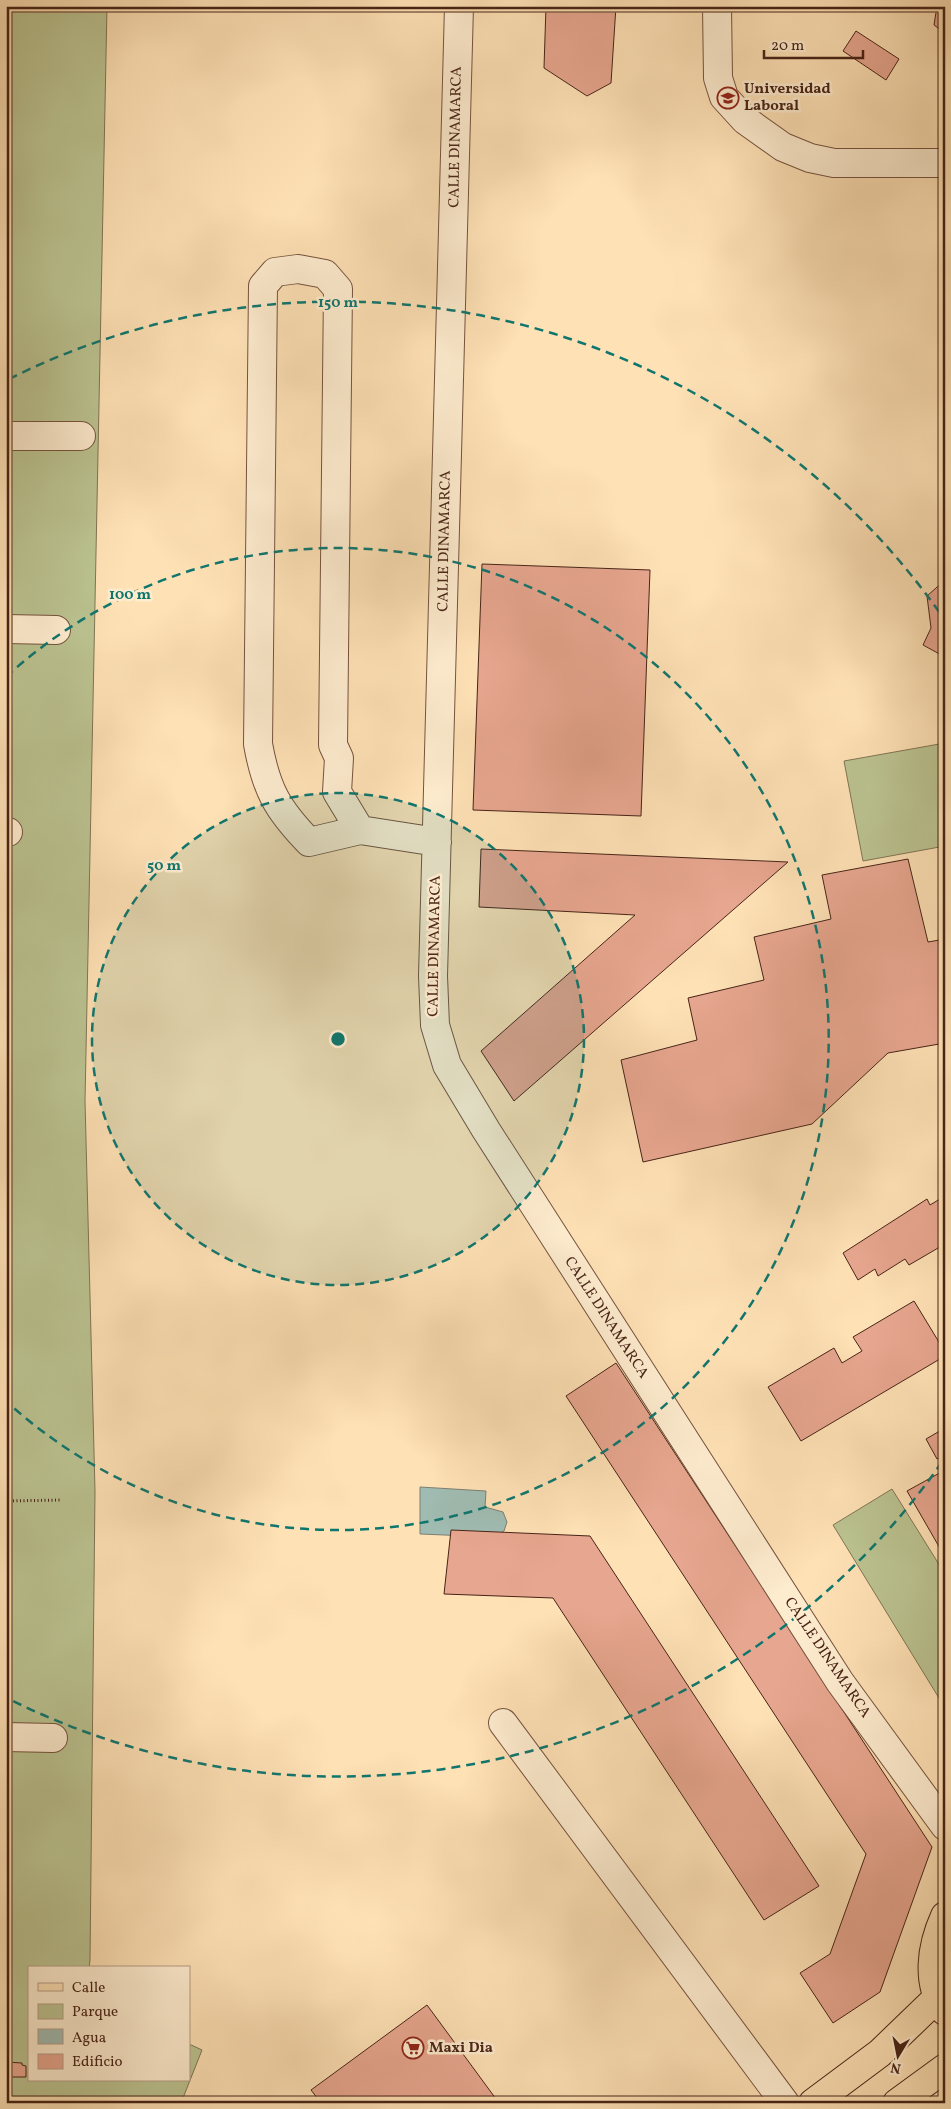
<svg xmlns="http://www.w3.org/2000/svg" width="951" height="2109" font-family="Vollkorn,serif">
<style>
.green{fill:#bbc391;stroke:#827454}
.water{fill:#a0bcb2;stroke:#7d7f74}
.building{fill:#e7a68f;stroke:#482417}
.lines{fill:none;stroke-linecap:round;stroke-linejoin:round}
.minor-casing{stroke:#76533e;stroke-width:30}
.major-casing{stroke:#482417;stroke-width:30}
.path{stroke:#482417;stroke-width:3;stroke-dasharray:1 2.5;stroke-linecap:butt}
.minor{stroke:#feeccf;stroke-width:28}
.major{stroke:#fee1b5;stroke-width:28}
.ring{fill:none;stroke:#0f766e;stroke-width:2.5;stroke-dasharray:9 6}
.labels{text-anchor:middle;dominant-baseline:central;stroke-width:5;stroke-linejoin:round;paint-order:stroke}
.poi-label{font-size:15px;font-weight:bold;fill:#482417;stroke:#feeccf;text-anchor:start}
.street-label{font-size:15px;fill:#482417;stroke:#feeccf}
.centre{fill:#0f766e;stroke:#feeccf;stroke-width:2.5}
.ring-label{font-size:15px;text-anchor:middle;font-weight:bold;fill:#0f766e;stroke:#feeccf;stroke-width:5;stroke-linejoin:round;paint-order:stroke}
</style>
<rect width="100%" height="100%" fill="#fee1b5"/>
<filter id="stains"><feTurbulence type="fractalNoise" baseFrequency=".004" numOctaves="4"/><feColorMatrix values="0 0 0 0 .2 0 0 0 0 .09 0 0 0 0 .02 0 0 0 .5 -.17"/></filter>
<radialGradient id="worn" r=".72"><stop offset=".6" stop-color="#630" stop-opacity="0"/><stop offset="1" stop-color="#630" stop-opacity=".3"/></radialGradient>
<path class="green" d="M6,6H107L85,1101L95,1491L90,1960L89,1968H29V2080H189V2044L202,2050L181,2103H6Z
M945,743V846L863,861L844,761Z
M892,1489L945,1574V1701L942,1703L833,1525Z"/>
<path class="water" d="M420,1487L486,1491L485,1507L503,1512L507,1522L504,1531L493,1537L420,1534Z"/>
<path class="building" d="M546,6H616L611,83L587,96L544,68Z
M937,6H945V33L934,25Z
M856,31L899,59L886,80L843,51Z
M482,564L650,570L641,816L473,810Z
M945,580V657L923,645L931,628L927,596Z
M481,849L788,862L514,1101L481,1051L635,915L479,907Z
M908,859L928,942L945,939V1043L888,1053L812,1124L643,1162L621,1060L697,1040L688,998L764,980L754,937L831,919L822,875Z
M945,1196V1244L909,1265L905,1259L878,1276L875,1269L858,1280L843,1253L927,1199L930,1205Z
M914,1301L945,1352V1356L801,1441L768,1387L834,1348L842,1363L862,1351L853,1337Z
M616,1363L932,1847L880,1992L833,2023L800,1973L830,1954L866,1854L566,1396Z
M945,1428V1455L937,1459L926,1439Z
M945,1470V1557L907,1491Z
M451,1530L590,1536L819,1886L764,1920L553,1598L444,1594Z
M427,2005L499,2103H321L311,2090Z
M6,2062L22,2063V2065L26,2066V2077H6Z"/>
<g class="lines">
<g class="minor-casing">
<path id="minor" d="M459,6L433,976L435,1025L447,1065L486,1130L840,1682L945,1826
M717,6L718,78L724,97L745,120L783,147L810,158L834,163H945
M6,436H81
M6,629L56,630
M360,830L309,842C277,809 266,789 258,744L263,286L275,272L298,269L325,274L338,289L333,745L339,758L337,792L360,830L437,842
M6,832H8
M503,1723L785,2103
M6,1737L53,1738"/>
</g>
<g class="major-casing">
<path id="major" d="M945,1916C931,1947 926,1982 945,2011
M813,2103L880,2053L936,1999
M897,2103L945,2068"/>
</g>
<path class="path" d="M6,1501L62,1500"/>
<use href="#minor" class="minor"/>
<use href="#major" class="major"/>
</g>
<circle cx="338" cy="1039" r="246" fill="#0f766e" fill-opacity=".12"/>
<g class="ring">
<circle cx="338" cy="1039" r="246"/>
<path d="M6 677A491 491 0 1 1 6 1401"/>
<path d="M942 1462A737 737 0 0 1 9 1699M9 379A737 737 0 0 1 942 616"/>
</g>
<defs>
<g id="school-ring" transform="scale(1.125)"><circle r="9.5" fill="#feeccf" stroke="#8f2418" stroke-width="1.5"/><path d="M0-5L7-2L0 1L-7-2ZM-4 1L0 2.5L4 1V4Q0 6-4 4Z" fill="#8f2418"/></g>
<g id="supermarket-ring" transform="scale(1.125)"><circle r="9.5" fill="#feeccf" stroke="#8f2418" stroke-width="1.5"/><path d="M-6-5.5h2.5l.6 2H6L4.5 2H-2.5L-4.4-4H-6ZM-1.5 3.2a1.3 1.3 0 1 0 .1 0ZM3 3.2a1.3 1.3 0 1 0 .1 0Z" fill="#8f2418"/></g>
</defs>
<g fill-rule="evenodd">
<use href="#school-ring" x="728" y="98"/>
<use href="#supermarket-ring" x="413" y="2048"/>
</g>
<g class="labels">
<g class="poi-label">
<text x="744" y="89">Universidad<tspan x="744" dy="17">Laboral</tspan></text>
<text x="429" y="2048">Maxi Dia</text>
</g>
<g class="street-label">
<text transform="translate(456 137) rotate(-89)">CALLE DINAMARCA</text>
<text transform="translate(445 541) rotate(-89)">CALLE DINAMARCA</text>
<text transform="translate(435 946) rotate(-89)">CALLE DINAMARCA</text>
<text transform="translate(606 1318) rotate(57)">CALLE DINAMARCA</text>
<text transform="translate(827 1658) rotate(56)">CALLE DINAMARCA</text>
</g>
</g>
<circle cx="338" cy="1039" r="8" class="centre"/>
<g class="ring-label">
<text x="338" y="307">150 m</text>
<text x="130" y="599">100 m</text>
<text x="164" y="870">50 m</text>
</g>
<rect width="951" height="2109" fill="none" stroke="#fee1b5" stroke-width="25"/>
<rect x="8" y="8" width="936" height="2094" fill="none" stroke="#482417" stroke-width="2.5"/>
<rect x="12" y="12" width="926" height="2084" fill="none" stroke="#482417"/>
<rect x="28" y="1966" width="162" height="115" fill="#feeccf" stroke="#b59c85"/>
<rect x="38" y="1983" width="25" height="8" fill="#fee1b5" stroke="#b59c85"/>
<text x="72" y="1992" font-size="15" fill="#482417">Calle</text>
<rect x="38" y="2004" width="25" height="15" fill="#bbc391" stroke="#b59c85"/>
<text x="72" y="2016" font-size="15" fill="#482417">Parque</text>
<rect x="38" y="2029" width="25" height="15" fill="#a0bcb2" stroke="#b59c85"/>
<text x="72" y="2042" font-size="15" fill="#482417">Agua</text>
<rect x="38" y="2054" width="25" height="15" fill="#e7a68f" stroke="#b59c85"/>
<text x="72" y="2066" font-size="15" fill="#482417">Edificio</text>
<g transform="translate(898 2056) rotate(190)" stroke="#feeccf" stroke-width="4" paint-order="stroke">
<path d="M0-4L9 19L0 12L-9 19Z" fill="#482417"/>
<text y="-8" font-size="14" font-weight="bold" text-anchor="middle" fill="#482417">N</text>
</g>
<path d="M764 50v8h99v-8" fill="none" stroke="#482417" stroke-width="2.5"/>
<text x="771" y="50" font-size="15" fill="#482417" stroke="#feeccf" stroke-width="4" paint-order="stroke">20 m</text>
<rect width="100%" height="100%" filter="url(#stains)"/>
<rect width="100%" height="100%" fill="url(#worn)"/>
</svg>
